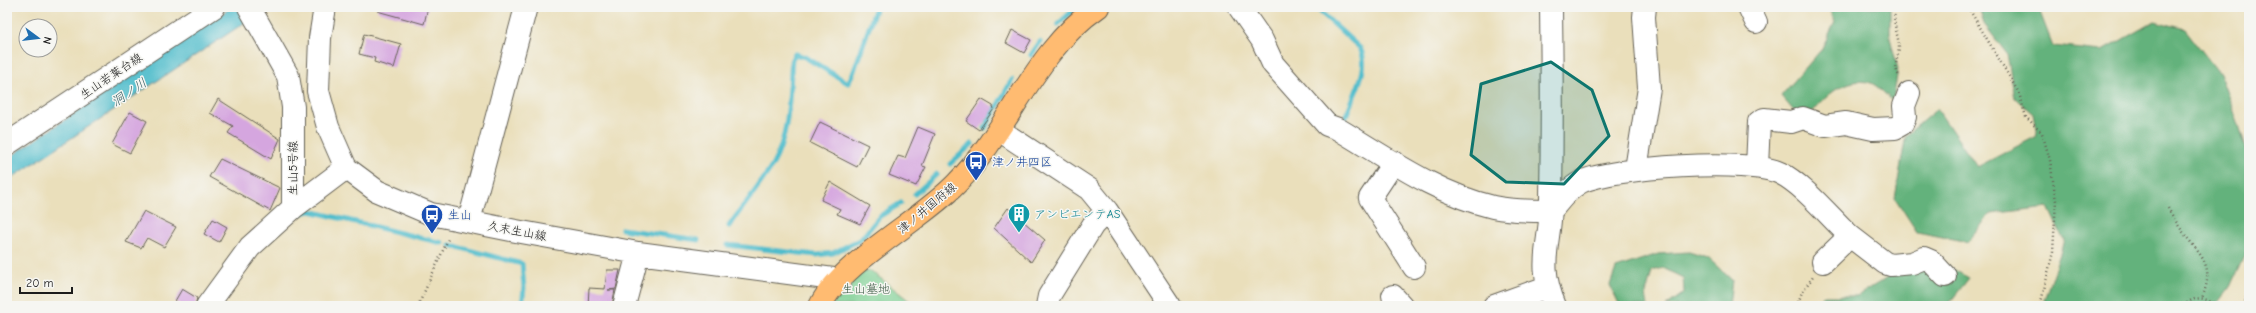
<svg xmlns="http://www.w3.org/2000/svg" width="2256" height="313" font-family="'Comic Neue','Klee One',sans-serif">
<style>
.green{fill:#7bcf92;stroke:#4c7657}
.forest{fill:#64b27c;stroke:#40674c}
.water{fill:#51bdcc;stroke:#366c74}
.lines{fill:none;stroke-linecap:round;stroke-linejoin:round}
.stream{stroke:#51bdcc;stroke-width:5}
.building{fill:#d5a6df}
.minor-casing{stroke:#646054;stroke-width:24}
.major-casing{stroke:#646054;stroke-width:24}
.path{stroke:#646054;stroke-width:2.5;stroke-dasharray:1 3;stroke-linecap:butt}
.minor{stroke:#fff;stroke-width:22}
.major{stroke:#ffbb71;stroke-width:22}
.marked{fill:#0f766e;fill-opacity:0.2;stroke:#0f766e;stroke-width:3;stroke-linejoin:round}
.labels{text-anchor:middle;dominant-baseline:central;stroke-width:3;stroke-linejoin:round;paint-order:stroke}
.street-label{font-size:12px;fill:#1c1c1c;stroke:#f6f6f2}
.transit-label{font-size:12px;fill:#164399;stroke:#f6f6f2;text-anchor:start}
.culture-label{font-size:12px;fill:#0d838f;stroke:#f6f6f2;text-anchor:start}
.park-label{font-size:12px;fill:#3d5b45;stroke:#f6f6f2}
.water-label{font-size:13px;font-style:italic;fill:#315c62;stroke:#f6f6f2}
</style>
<rect width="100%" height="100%" fill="#f6f6f2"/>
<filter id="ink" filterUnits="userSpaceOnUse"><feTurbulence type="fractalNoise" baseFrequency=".025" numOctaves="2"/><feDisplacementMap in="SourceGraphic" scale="8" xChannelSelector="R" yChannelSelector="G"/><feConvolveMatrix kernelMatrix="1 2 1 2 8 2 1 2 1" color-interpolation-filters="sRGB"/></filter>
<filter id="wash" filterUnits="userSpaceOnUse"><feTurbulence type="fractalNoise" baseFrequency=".012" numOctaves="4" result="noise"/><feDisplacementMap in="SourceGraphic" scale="16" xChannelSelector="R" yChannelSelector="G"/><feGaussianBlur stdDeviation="0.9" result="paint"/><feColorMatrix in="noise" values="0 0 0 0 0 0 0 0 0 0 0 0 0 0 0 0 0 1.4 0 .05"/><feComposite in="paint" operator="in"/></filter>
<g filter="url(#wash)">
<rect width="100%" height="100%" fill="#eadfbb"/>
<path class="green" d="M871,271L916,306H831L856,273Z"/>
<path class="forest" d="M1828,7H1890V38L1898,69L1893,101C1887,96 1878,86 1871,83C1847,75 1824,97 1811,114L1794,111L1781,96L1821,50L1835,22Z
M1979,7H2038L2053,46L2102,51L2155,21L2185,29L2219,73L2237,119L2249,157V245L2230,287L2215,306H2045L2044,300L2064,241L2048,207L1990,214L1968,242L1917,232L1895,198L1906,135L1937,109L1977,167L2037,136L2033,114L2015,98L2007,54L1984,24Z
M1689,252L1708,258L1732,280L1729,306H1666L1684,293L1683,278L1663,268L1652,271L1646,294L1648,306H1620L1610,285L1616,268L1658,254Z
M1945,265L1969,278L1947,306H1814L1823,296H1857L1898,271Z"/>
<path class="water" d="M232,7H263L250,19L7,181V159Z"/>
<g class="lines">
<path class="stream" d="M1315,7L1360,48C1372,71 1350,98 1344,123L1348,125
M1058,24L1077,7
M1031,55L1040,42
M985,128L1012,80
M950,164L972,144
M915,194L937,174
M301,213L310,211L442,243
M729,226C743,206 759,187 772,166C790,135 789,94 792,59L795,54L805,57L848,83L854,71L876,7
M622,229L698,240
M450,245L522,264L524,288L522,306
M727,245L817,255L833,253L861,239L880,216L901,203"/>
</g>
<g id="blocks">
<path class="building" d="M378,7H428L424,24L377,11Z
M1012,30L1031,40L1024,53L1006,43Z
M364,34L401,44L394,68L374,62L375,58L359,54Z
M218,99L280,139L271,159L228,133L233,126L210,113Z
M981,99L993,106L994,109L979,130L966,121Z
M130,112L147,121L130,153L112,144Z
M820,122L868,145L857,167L810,143Z
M918,127L935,134L922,166L926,167L916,186L889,175L898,156L905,158Z
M220,159L280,188L270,211L209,177Z
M830,182L870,206L860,224L837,214L840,209L821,200Z
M1008,208L1045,240L1031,262L994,228Z
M144,211L176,227L164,247L147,238L141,248L126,242Z
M213,219L227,227L219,242L204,234Z
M607,270H620L616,289L608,290H615L612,306H588L589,288L605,289Z
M182,289L197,298L195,306H184L175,301Z"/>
</g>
</g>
<g filter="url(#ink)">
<use href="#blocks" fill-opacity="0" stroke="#646054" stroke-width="1"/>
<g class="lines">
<g class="minor-casing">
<path id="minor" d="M325,7L320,38L318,91L328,127L346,168L377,191L431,214L516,231L638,253L841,280
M1239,7L1262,40L1273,64L1327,125L1338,129C1387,158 1437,194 1493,207C1512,211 1532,211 1551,211C1560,200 1568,189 1581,182C1613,167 1750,158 1780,173C1803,184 1831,218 1850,236L1823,262
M1551,7C1552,72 1552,137 1551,202C1551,245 1536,261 1555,306
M1749,7L1756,22
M999,130L1089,189L1107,211L1093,225L1049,296L1047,306
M7,144L214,7
M1394,162L1370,198L1414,267
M1757,167L1759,122L1764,119L1791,122L1803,118L1825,126L1846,123L1873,129L1895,128L1902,124L1905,117L1904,106L1909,93
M1636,169L1649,88L1644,17L1645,7
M293,208L346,168
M1107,211L1170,306
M469,221L526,7
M1850,236L1885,263L1891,265L1912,263L1924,258L1931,261L1945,276
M1393,296L1402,306
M207,306L250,247L293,208V107L288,76L249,7
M624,306L638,253
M1494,306L1547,287"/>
</g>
<g class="major-casing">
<path id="major" d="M820,306C843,260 920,222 957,183C1010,129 1034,51 1098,7"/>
</g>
<path class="path" d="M1896,7C1891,23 1899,35 1899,48C1898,59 1893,66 1899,76
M1968,7L2019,93L2026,117L2042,133L2050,160L2056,201L2053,252L2040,306
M2168,208C2174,219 2181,230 2189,240C2206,261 2213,270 2202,298
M418,306L449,237
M1797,306L1802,292L1813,277
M2184,306C2195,294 2206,298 2219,306
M2243,306L2249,290"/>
<use href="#minor" class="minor"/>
<use href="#major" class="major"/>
</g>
</g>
<path class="marked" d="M1551,62L1592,90L1609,136L1564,184L1506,182L1471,155L1481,84Z"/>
<defs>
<g id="bus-pin" transform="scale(1.15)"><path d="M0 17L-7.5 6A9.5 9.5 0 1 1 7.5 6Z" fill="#1a4fb4" stroke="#f6f6f2"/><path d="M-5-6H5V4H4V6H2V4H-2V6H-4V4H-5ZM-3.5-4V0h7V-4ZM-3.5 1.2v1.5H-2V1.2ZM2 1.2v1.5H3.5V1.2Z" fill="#fff"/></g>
<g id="building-pin" transform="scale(1.15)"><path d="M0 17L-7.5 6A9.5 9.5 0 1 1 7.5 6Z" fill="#0f9aa8" stroke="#f6f6f2"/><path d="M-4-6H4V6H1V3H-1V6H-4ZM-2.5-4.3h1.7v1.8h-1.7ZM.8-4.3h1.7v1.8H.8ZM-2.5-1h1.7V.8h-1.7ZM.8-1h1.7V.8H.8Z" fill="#fff"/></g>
</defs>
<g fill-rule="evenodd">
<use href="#bus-pin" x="976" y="162"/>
<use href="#building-pin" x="1019" y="214"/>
<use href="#bus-pin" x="432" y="215"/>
</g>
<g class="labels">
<g class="street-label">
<text transform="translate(111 76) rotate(-34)">生山若葉台線</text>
<text transform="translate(293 168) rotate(-90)">生山5号線</text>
<text transform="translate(927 208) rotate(-40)">津ノ井国府線</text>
<text transform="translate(517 231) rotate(11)">久末生山線</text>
</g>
<g class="transit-label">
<text x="992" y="162">津ノ井四区</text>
<text x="448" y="215">生山</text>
</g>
<g class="culture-label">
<text x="1034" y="214">アンビエンテAS</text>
</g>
<g class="park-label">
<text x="866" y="289">生山墓地</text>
</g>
<g class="water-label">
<text transform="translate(129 92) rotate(-34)">洞ノ川</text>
</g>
</g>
<rect width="2256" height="313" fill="none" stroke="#f6f6f2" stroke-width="24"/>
<g transform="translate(38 38) rotate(105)"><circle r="19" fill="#f6f6f2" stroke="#9f9f9c"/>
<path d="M0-3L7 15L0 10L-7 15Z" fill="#1f6fb2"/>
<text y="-6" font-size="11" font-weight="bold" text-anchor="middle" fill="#1c1c1c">N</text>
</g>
<path d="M20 287v6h52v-6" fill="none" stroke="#1c1c1c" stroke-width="2"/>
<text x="26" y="287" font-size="12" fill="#1c1c1c" stroke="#f6f6f2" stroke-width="3" paint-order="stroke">20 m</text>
</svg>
